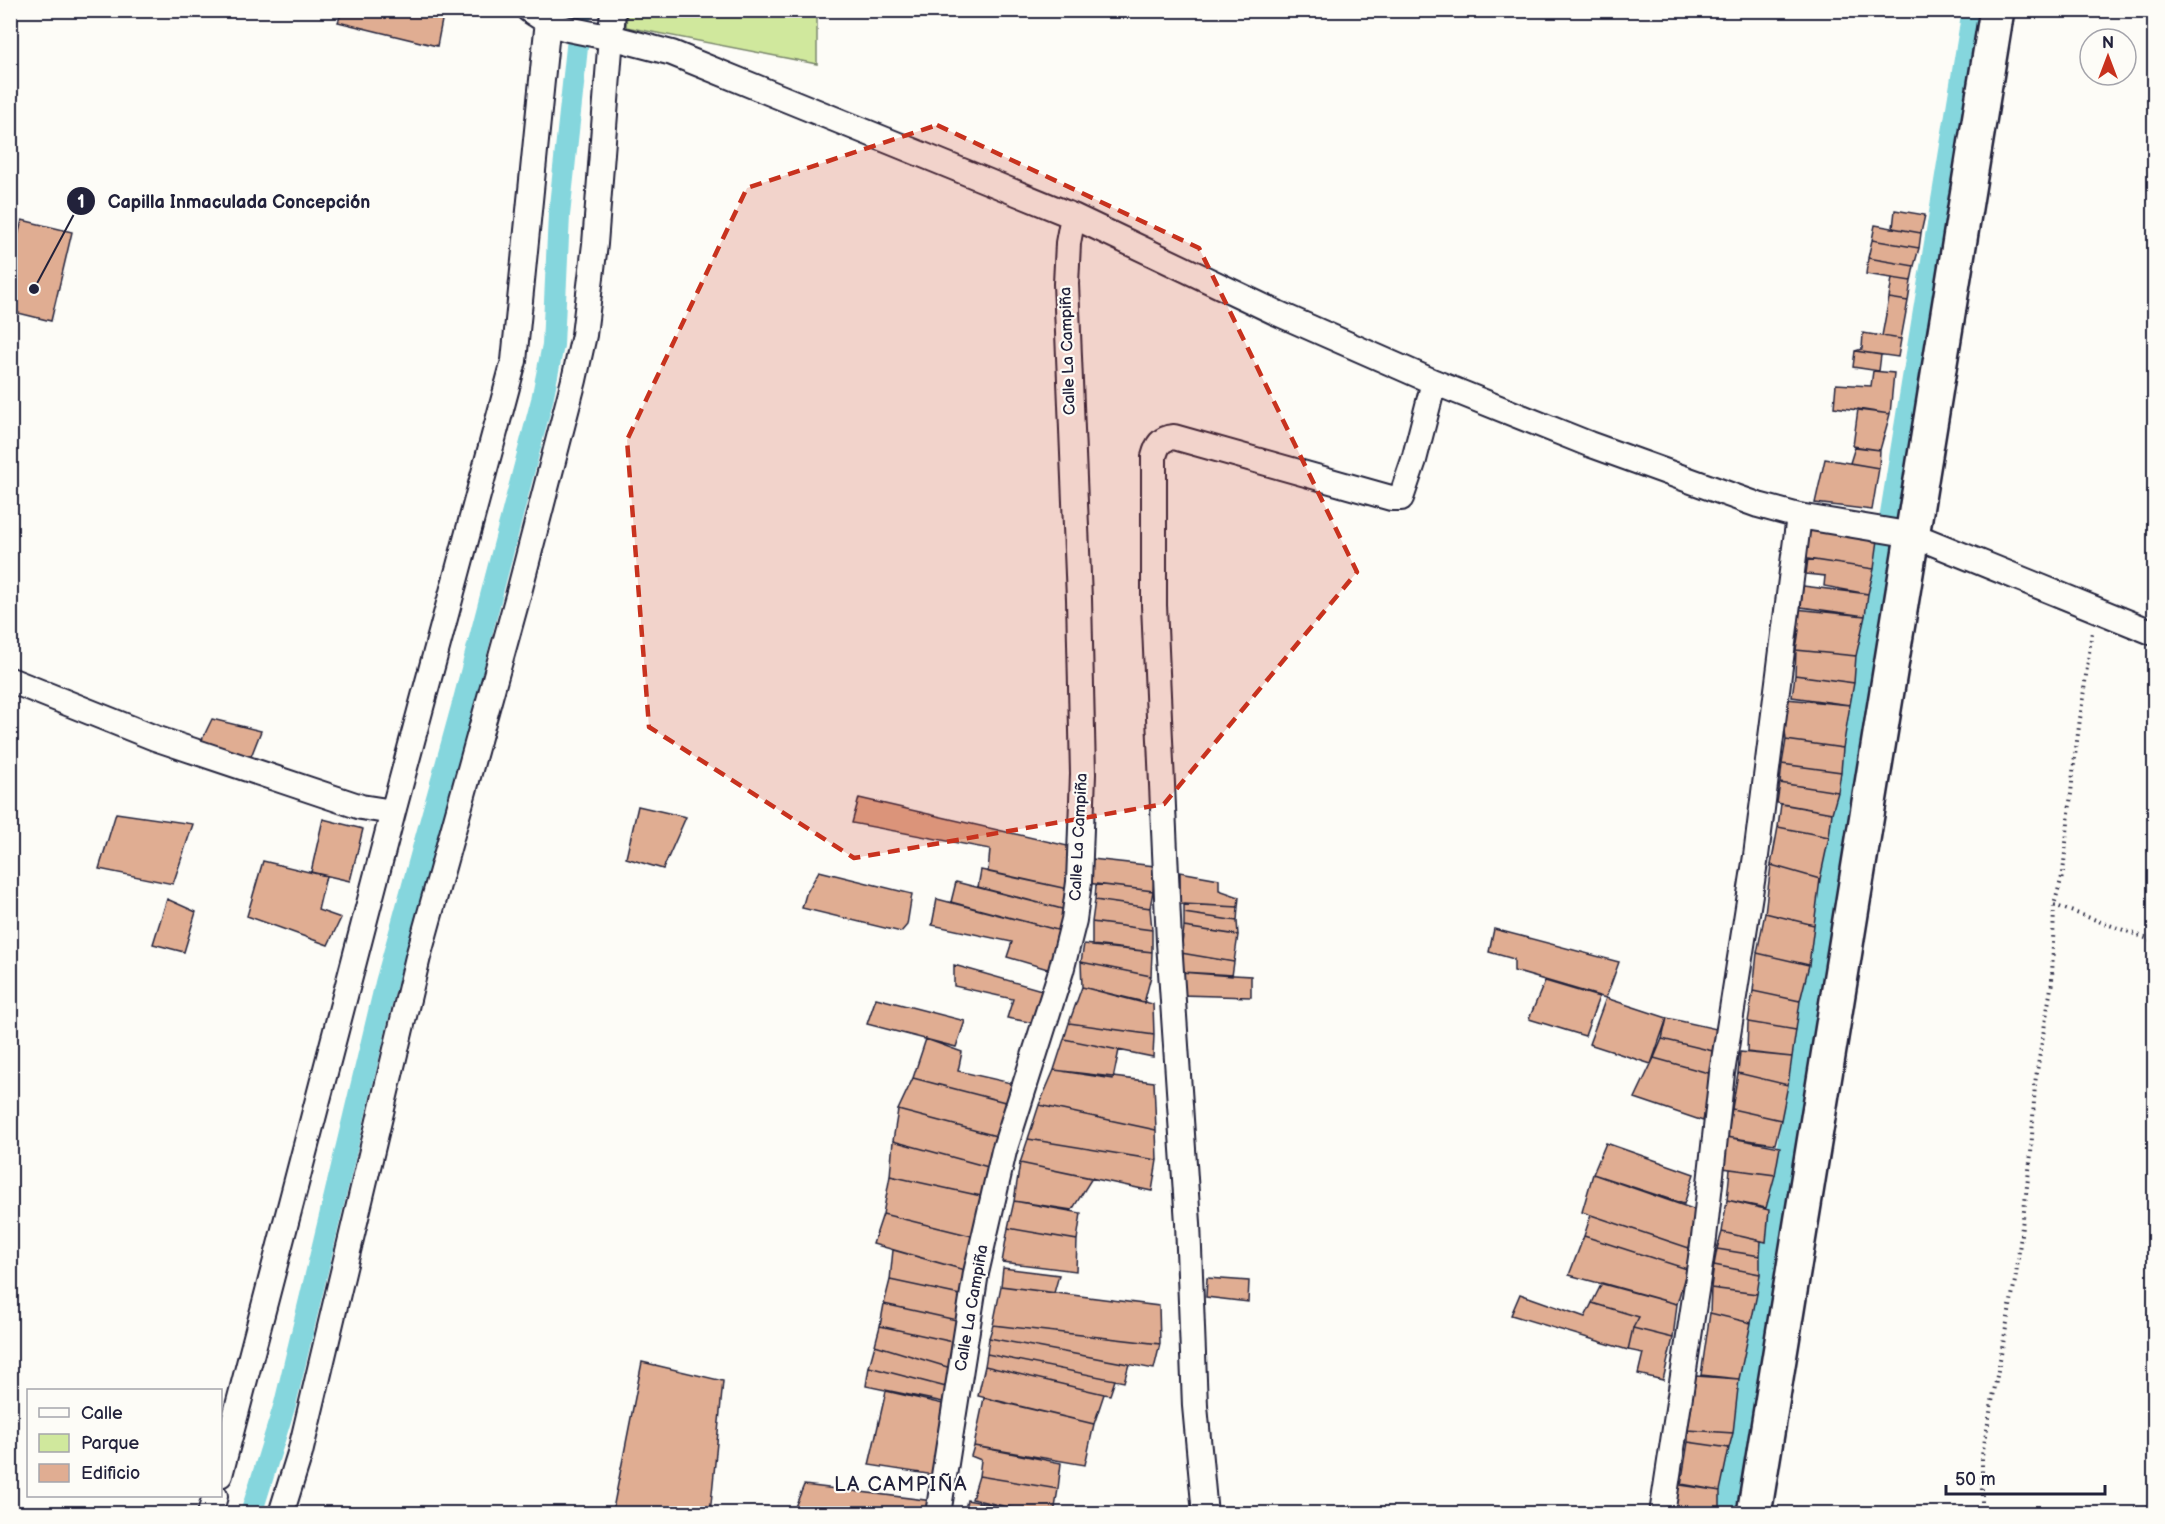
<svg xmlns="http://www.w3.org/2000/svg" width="2165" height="1524" font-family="'Balsamiq Sans',sans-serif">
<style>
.green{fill:#d0e89d;stroke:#79856c;stroke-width:1.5}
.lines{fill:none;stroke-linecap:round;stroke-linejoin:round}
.canal{stroke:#85d6dd;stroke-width:22}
.building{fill:#e0ad92;stroke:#22223b;stroke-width:1.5}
.minor-casing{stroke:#22223b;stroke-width:28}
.secondary-casing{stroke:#22223b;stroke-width:38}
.path{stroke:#22223b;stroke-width:4;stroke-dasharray:1.5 4.5;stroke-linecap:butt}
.minor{stroke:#fdfcf7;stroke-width:24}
.secondary{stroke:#fdfcf7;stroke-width:33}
.marked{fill:#c8321e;fill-opacity:0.2;stroke:#c8321e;stroke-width:4.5;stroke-dasharray:12 8;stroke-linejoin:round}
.labels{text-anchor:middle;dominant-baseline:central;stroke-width:4.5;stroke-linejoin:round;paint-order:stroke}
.street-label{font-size:16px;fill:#22223b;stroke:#fdfcf7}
.quarter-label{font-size:20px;letter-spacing:1.5px;fill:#22223b;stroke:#fdfcf7}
.leader{fill:none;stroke:#22223b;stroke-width:2}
.callout-dot{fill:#22223b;stroke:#fdfcf7;stroke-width:2}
.mark-label{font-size:18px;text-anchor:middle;font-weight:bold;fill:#fff}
.callout-label{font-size:18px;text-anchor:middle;font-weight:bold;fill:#22223b;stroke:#fdfcf7;stroke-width:4.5;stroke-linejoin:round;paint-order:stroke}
</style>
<rect width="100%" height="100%" fill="#fdfcf7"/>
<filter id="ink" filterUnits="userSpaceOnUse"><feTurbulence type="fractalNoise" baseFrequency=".0167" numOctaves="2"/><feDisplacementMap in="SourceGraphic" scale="12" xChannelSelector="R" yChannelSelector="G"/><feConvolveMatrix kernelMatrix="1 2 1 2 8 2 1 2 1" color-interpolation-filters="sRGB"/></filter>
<g filter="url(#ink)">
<path class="green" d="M627,11H817V64L626,27Z"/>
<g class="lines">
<path class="canal" d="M251,1514L285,1404L386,983L464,700L542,400L553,345L559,215L581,10
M1728,1514L1973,10"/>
</g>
<path class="building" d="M343,10H444L437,46L338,22Z
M1895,210L1925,215L1921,233L1893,228Z
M22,220L72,232L51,321L10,311V267Z
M1875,225L1921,233L1919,248L1872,240Z
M1872,240L1919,248L1914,266L1868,258Z
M1868,258L1914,266L1911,281L1866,274Z
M1892,278L1911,281L1908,301L1889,298Z
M1889,298L1908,301L1901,339L1882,336Z
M1863,333L1901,339L1898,357L1855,351L1862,349Z
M1855,351L1881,355L1879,371L1853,367Z
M1873,371L1894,373L1890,414L1834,407L1836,384L1871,386Z
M1858,409L1890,414L1880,450L1853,446Z
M1855,447L1880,450L1879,468L1850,463Z
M1825,459L1879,468L1872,510L1815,503Z
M1806,530L1878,540L1874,569L1801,558Z
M1808,559L1874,569L1868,594L1824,586L1825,576L1806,574Z
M1803,586L1868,594L1865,616L1801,607Z
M1795,609L1865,616L1856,656L1796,650L1799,630L1794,628Z
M1796,650L1856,656L1854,683L1795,675Z
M1795,675L1854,683L1850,705L1792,697Z
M1786,699L1850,705L1843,748L1786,740L1784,721Z
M212,719L261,731L250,759L200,744Z
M1786,740L1843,748L1841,772L1782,764Z
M1782,764L1841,772L1838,792L1780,783Z
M1780,783L1838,792L1832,813L1777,803Z
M859,798L1072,847L1068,889L988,872L990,849L852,823Z
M1781,804L1832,813L1829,837L1778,827Z
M638,806L686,817L663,869L626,858Z
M116,813L193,824L173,884L99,869Z
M323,819L363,829L350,881L311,872Z
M1778,827L1829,837L1820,879L1771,865Z
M1092,859L1155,866L1153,891L1087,883Z
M263,861L326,876L318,910L341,918L328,945L247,916Z
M1771,865L1820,879L1814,925L1765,913Z
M981,870L1068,889L1066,910L978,887Z
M819,871L912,894L907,925L901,932L802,908L806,894Z
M1180,872L1219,879V890L1239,897L1238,907L1180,904Z
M956,882L1066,910L1061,931L951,902Z
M1096,884L1153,891L1150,908L1095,900Z
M167,899L196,912L184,952L153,944Z
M937,899L1061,931L1051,970L1007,957L1012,942L932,925Z
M1095,900L1150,908L1152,930L1092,922Z
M1184,904L1238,907L1237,921L1184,913Z
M1184,913L1237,921L1238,935L1184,927Z
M1765,913L1814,925L1809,965L1757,953Z
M1092,922L1152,930V952L1092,946Z
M1184,927L1238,935L1234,962L1181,953Z
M1494,929L1619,962L1606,998L1514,971V959L1489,952Z
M1084,944L1152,952L1151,976L1081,962Z
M1181,953L1234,962L1232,976L1181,972Z
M1757,953L1809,965L1800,1001L1753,991Z
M1081,962L1151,976L1144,1003L1082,987Z
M954,965L1045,991L1034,1023L1007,1018L1013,999L954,986Z
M1181,972L1251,976V997L1181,995Z
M1545,981L1599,997L1585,1036L1529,1019Z
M1082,987L1153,1004L1154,1035L1069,1023Z
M1753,991L1800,1001L1796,1030L1748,1022Z
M876,998L965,1021L956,1047L867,1024Z
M1606,998L1667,1018L1651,1064L1589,1044Z
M1667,1018L1721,1030L1717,1052L1662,1039Z
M1748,1022L1796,1030L1792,1057L1747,1052Z
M1069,1023L1154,1035L1153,1057L1064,1039Z
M926,1039L962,1052L958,1071L1011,1083L1009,1103L913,1078Z
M1064,1039L1119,1050L1113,1079L1054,1070Z
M1662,1039L1717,1052L1712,1074L1654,1058Z
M1740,1052L1792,1057L1788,1085L1738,1073Z
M1654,1058L1712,1074L1703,1121L1635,1098Z
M1054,1070L1154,1082L1156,1130L1039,1105Z
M1738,1073L1788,1085L1781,1120L1732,1109Z
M913,1078L1009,1103L1000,1137L898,1110Z
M1039,1105L1156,1130L1157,1160L1028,1139Z
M1732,1109L1781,1120L1775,1144L1726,1137Z
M898,1110L1000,1137L992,1168L893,1141Z
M1726,1137L1780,1147L1775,1175L1723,1168Z
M1028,1139L1157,1160L1152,1191L1020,1163Z
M893,1141L992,1168L986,1197L890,1176Z
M1606,1143L1694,1174L1684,1204L1593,1174Z
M1020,1163L1092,1178L1072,1210L1014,1201Z
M1730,1169L1775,1175L1766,1208L1727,1200Z
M1593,1174L1696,1210L1689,1248L1582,1212Z
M890,1176L986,1197L976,1237L883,1214Z
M1727,1200L1769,1210L1766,1242L1722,1232Z
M1014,1201L1081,1213L1077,1240L1008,1228Z
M883,1214L976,1237L968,1271L873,1244Z
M1591,1215L1689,1248L1687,1269L1584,1236Z
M1008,1228L1077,1240L1076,1271L1002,1262Z
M1722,1232L1761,1241L1760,1256L1717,1249Z
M1584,1236L1687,1269L1677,1304L1569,1275Z
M1717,1249L1760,1256V1274L1714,1265Z
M893,1250L968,1271L965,1296L890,1280Z
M1714,1265L1760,1274L1757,1294L1711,1288Z
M1003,1268L1059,1275L1054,1293L1001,1286Z
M1207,1278L1249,1281L1248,1302L1206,1297Z
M890,1280L965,1296L961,1321L884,1304Z
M1602,1283L1677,1304L1673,1338L1633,1328L1639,1317L1592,1303Z
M1001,1286L1159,1306L1160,1344L993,1325Z
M1711,1288L1757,1294L1751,1323L1710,1313Z
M1520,1294L1585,1317L1592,1303L1639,1317L1633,1328L1628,1350L1511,1315Z
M884,1304L961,1321L958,1343L880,1326Z
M1710,1313L1751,1323L1739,1379L1701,1375Z
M993,1325L1160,1344L1154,1369L989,1338Z
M880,1326L958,1343L954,1369L875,1345Z
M1633,1328L1673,1338L1663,1380L1638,1374L1643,1353L1628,1350Z
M989,1338L1129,1364L1124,1382L987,1354Z
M875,1345L954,1369L950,1388L869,1367Z
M987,1354L1115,1380L1110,1395L1104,1394L985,1366Z
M642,1362L723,1381L710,1514H612Z
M985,1366L1104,1394L1094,1424L978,1396Z
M869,1367L950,1388L948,1403L866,1386Z
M1696,1376L1739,1379L1733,1433L1688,1430Z
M886,1391L943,1404L934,1475L869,1465Z
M984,1398L1094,1424L1085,1465L974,1446Z
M1688,1430L1733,1433L1729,1448L1688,1442Z
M1688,1442L1729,1448L1720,1491L1681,1485Z
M974,1446L1061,1463L1058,1489L979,1476L981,1460L971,1456Z
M979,1476L1058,1489L1054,1514H1039L972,1499Z
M1676,1483L1720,1491V1514L1671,1513Z
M804,1485L933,1501L930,1514H822L795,1507Z
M967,1500L1039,1514H964Z"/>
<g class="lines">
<g class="minor-casing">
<path id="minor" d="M529,10L549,23L568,29L622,40L672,53L1073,216L1277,313L1434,382L1589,444L1758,505L1799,516L1913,535L2154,633
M10,680L155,738L361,807L393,812
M220,1475L393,812L514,361L549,10
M210,1514L215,1496
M281,1514L300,1453L418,957L518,596L574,380L584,335L595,244L613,10
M938,1514L976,1273L1004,1151L1061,971L1074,920L1079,882L1083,774L1079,599L1066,284L1068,243L1073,216
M1205,1514L1195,1406L1188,1223L1169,942L1154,605V457C1157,445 1161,438 1174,437L1391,498H1401L1414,460L1434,382
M1662,1514L1704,1238L1722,1073L1756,856L1799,516"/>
</g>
<g class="secondary-casing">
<path id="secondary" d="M1754,1514L1997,10"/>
</g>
<path class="path" d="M2054,905L2154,941
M1982,1514V1455L2016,1275L2031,1154L2035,1083L2052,982L2054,905L2063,873L2074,763L2092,631"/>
<use href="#minor" class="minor"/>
<use href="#secondary" class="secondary"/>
</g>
</g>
<path class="marked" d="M937,125L1199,248L1357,572L1164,804L854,858L649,727L627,440L747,188Z"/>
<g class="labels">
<g class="street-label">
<text transform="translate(1068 351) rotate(-92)">Calle La Campiña</text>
<text transform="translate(1079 837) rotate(-87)">Calle La Campiña</text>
<text transform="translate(972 1308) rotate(-80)">Calle La Campiña</text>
</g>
<g class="quarter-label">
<text x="901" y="1485">LA CAMPIÑA</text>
</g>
</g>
<path class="leader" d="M34 289L81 201"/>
<g class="callout-dot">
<circle cx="34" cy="289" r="6"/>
<circle cx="81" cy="201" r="15"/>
</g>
<g class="mark-label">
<text x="81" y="208">1</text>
</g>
<g class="callout-label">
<text x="239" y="208">Capilla Inmaculada Concepción</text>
</g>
<rect width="2165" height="1524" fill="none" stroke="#fdfcf7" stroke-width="36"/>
<rect x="18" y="18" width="2129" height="1488" fill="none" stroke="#22223b" stroke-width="2" filter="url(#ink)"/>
<rect x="27" y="1389" width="195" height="108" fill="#fdfcf7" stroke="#a5a5ac" stroke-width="1.5"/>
<rect x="39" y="1408" width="30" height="9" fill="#fdfcf7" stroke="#a5a5ac" stroke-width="1.5"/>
<text x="81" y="1419" font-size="18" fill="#22223b">Calle</text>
<rect x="39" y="1434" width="30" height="18" fill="#d0e89d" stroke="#a5a5ac" stroke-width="1.5"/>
<text x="81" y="1449" font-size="18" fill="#22223b">Parque</text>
<rect x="39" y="1464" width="30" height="18" fill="#e0ad92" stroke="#a5a5ac" stroke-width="1.5"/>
<text x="81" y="1479" font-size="18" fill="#22223b">Edificio</text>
<g transform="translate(2108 57)"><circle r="28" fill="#fdfcf7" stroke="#a5a5ac" stroke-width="1.5"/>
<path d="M0-4.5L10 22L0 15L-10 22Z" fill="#c8321e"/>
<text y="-9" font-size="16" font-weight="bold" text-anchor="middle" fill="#22223b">N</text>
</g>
<path d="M1946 1485v9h159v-9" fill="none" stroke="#22223b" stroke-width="3"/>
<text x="1955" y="1485" font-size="18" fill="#22223b" stroke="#fdfcf7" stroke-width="4.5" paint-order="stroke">50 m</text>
</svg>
